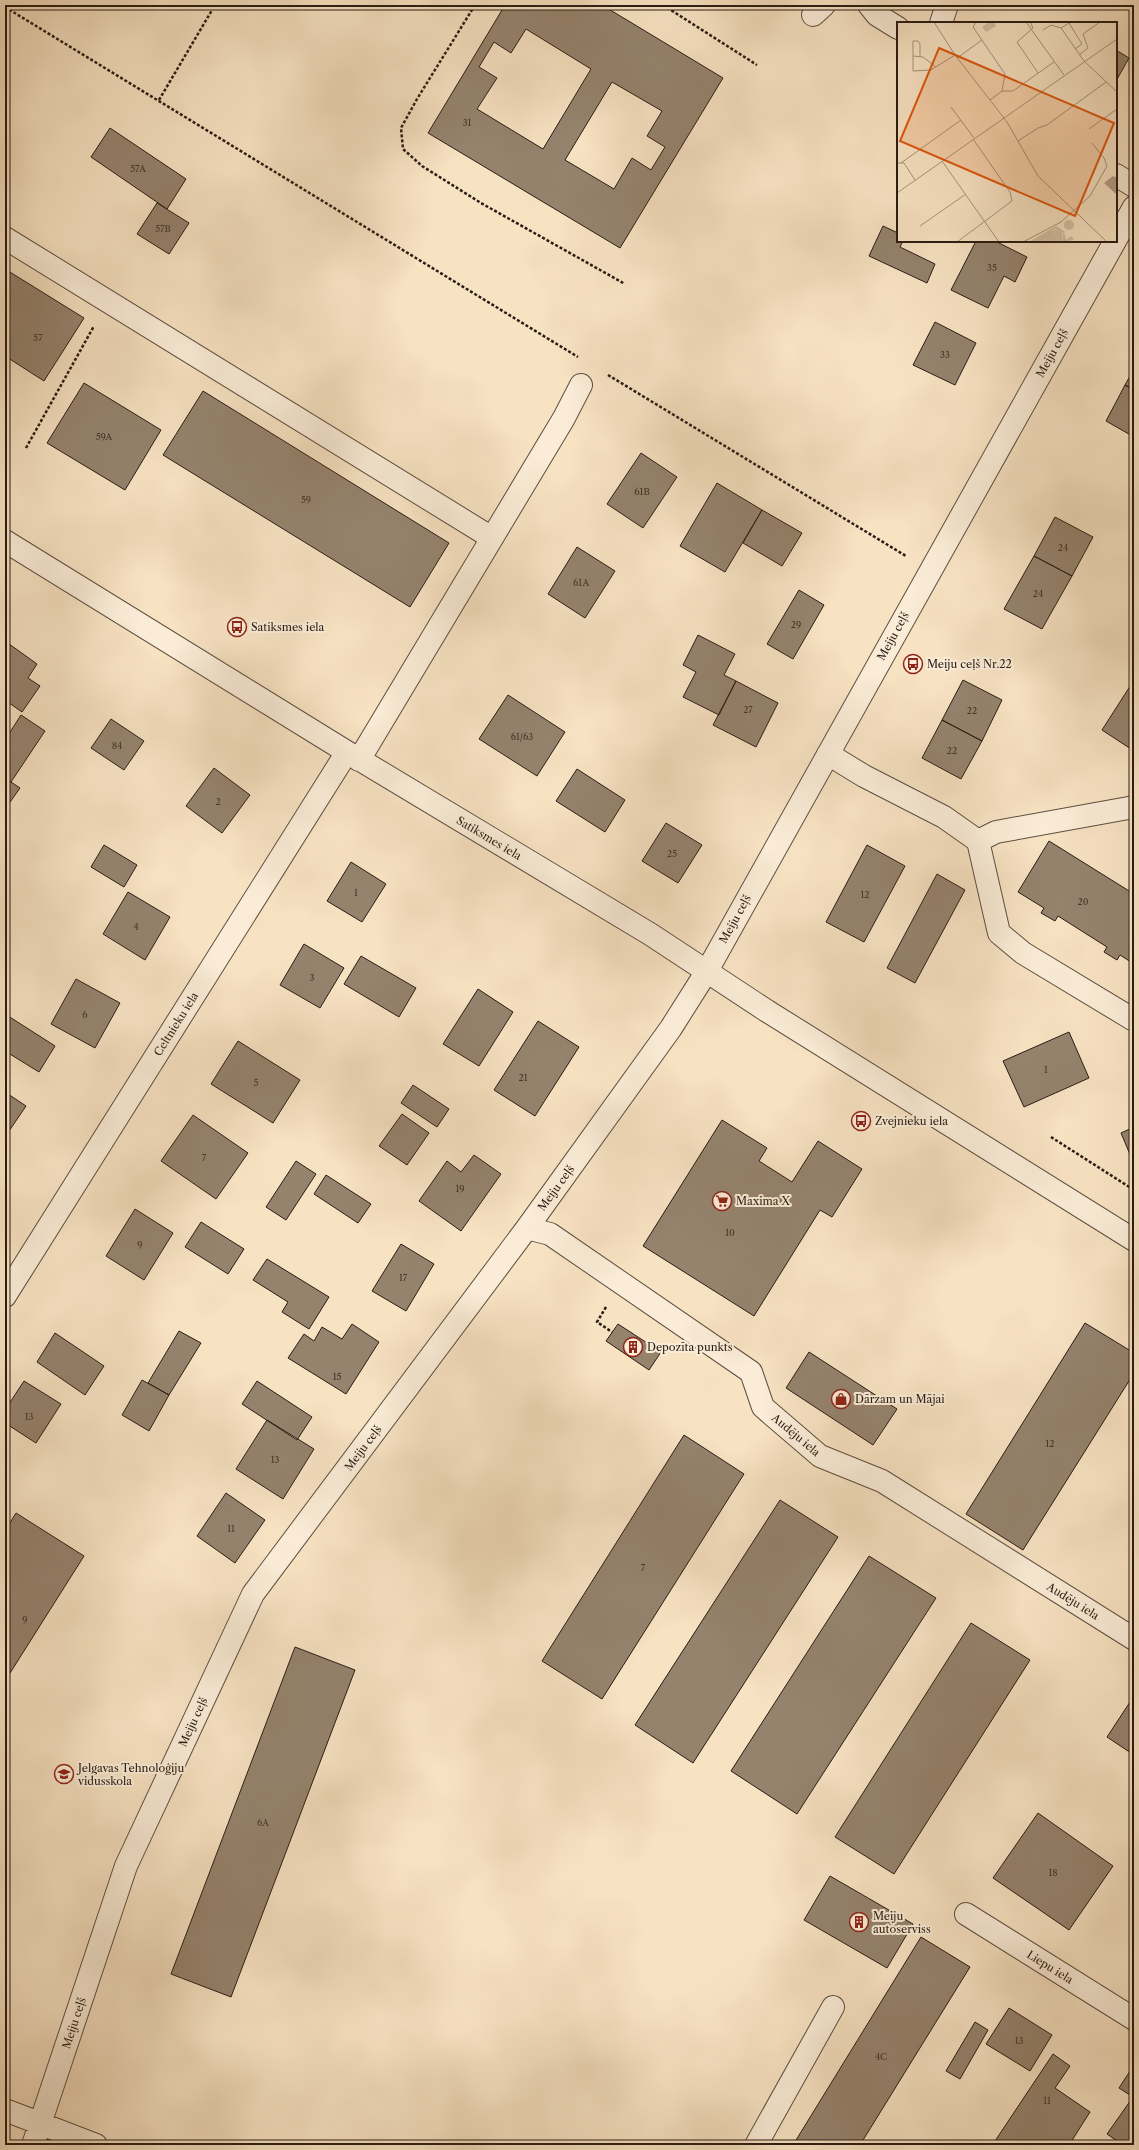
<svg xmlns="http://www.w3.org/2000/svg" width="1139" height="2150" font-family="'Libre Caslon Text',serif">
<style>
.building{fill:#95836e;stroke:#2a1c13;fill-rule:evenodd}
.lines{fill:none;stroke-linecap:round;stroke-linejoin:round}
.minor-casing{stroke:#5d4e3f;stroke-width:24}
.path{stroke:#2a1c13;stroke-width:2.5;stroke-dasharray:3 2;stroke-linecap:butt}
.minor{stroke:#faecd7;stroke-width:22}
.labels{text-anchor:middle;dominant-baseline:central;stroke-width:4;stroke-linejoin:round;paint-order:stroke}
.number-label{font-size:9px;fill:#45362a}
.street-label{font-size:11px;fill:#2a1c13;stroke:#faecd7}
.poi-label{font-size:11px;fill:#2a1c13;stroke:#faecd7;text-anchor:start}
.inset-road{fill:none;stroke:#a5937c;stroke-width:1}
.view{fill:#de560c;fill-opacity:0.15;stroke:#de560c;stroke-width:2}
.inset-edge{fill:none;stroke:#2a1c13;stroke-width:2}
</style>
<rect width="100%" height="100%" fill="#f7e2c2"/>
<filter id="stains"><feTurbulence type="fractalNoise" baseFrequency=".005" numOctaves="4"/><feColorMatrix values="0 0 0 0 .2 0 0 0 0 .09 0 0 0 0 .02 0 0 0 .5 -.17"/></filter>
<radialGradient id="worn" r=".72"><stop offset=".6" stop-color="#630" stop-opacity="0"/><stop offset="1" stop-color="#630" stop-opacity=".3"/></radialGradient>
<path class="building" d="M505,5H602L723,78L620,248L428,133ZM526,29L591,69L543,149L477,109L497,78L479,67L494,42L511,53ZM612,82L662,111L647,136L665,147L651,170L632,158L614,189L565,160Z
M1116,50L1129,58L1116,81Z
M110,128L186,179L167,209L91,157Z
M157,203L189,223L169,254L137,234Z
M883,226L898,233V241H903L900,247L935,264L927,283L869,256Z
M976,241H995L1027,257L1015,282L1004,276L988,308L951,290Z
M5,269L84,318L44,381L5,356Z
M935,322L976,343L955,385L913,365Z
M1134,369V390L1125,385Z
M84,383L161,430L125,490L47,443Z
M1125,385L1134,390V437L1106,421Z
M203,391L449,543L410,607L163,455Z
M641,453L677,477L643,528L607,504Z
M717,483L762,510L725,572L680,546Z
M762,510L802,533L782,566L743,543Z
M1055,517L1093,537L1072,576L1034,556Z
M577,547L615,571L585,618L548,594Z
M1034,556L1072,576L1042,629L1004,609Z
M799,590L824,605L793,659L767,644Z
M698,635L735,654L724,675L736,681L719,715L683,697L696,672L683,665Z
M5,641L37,664L28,678L40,686L22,712L5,700Z
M963,680L1002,700L982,741L942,720Z
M1134,680V751L1102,730Z
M736,681L778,703L756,747L713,725Z
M508,695L565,732L537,776L479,739Z
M21,715L45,731L11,782L5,778V740Z
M111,719L144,741L124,770L91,748Z
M942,720L982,741L961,779L922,758Z
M214,768L250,795L222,833L186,806Z
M577,769L625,800L605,832L556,801Z
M5,778L20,788L8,805L5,803Z
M666,823L702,845L678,883L642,861Z
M1049,841L1134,894V964L1120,955L1117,960L1104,952L1107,947L1058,916L1055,921L1041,913L1044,908L1018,892Z
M104,845L137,865L124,887L91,867Z
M867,845L905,866L864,942L826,922Z
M351,862L386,884L362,922L327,901Z
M937,874L965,890L915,983L887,968Z
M128,892L170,917L145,960L103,934Z
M304,944L344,968L320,1008L280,985Z
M361,956L416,988L399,1017L344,984Z
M76,979L120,1003L95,1048L51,1024Z
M478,989L513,1012L479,1066L443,1044Z
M5,1014L55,1046L39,1072L5,1051Z
M538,1021L579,1047L535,1116L494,1090Z
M1069,1032L1089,1078L1024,1107L1003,1061Z
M238,1041L300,1080L273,1123L211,1084Z
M413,1085L449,1109L437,1127L401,1103Z
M5,1092L26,1106L5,1137Z
M402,1114L429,1133L407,1165L379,1146Z
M193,1115L248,1153L216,1199L161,1161Z
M722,1120L767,1148L759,1161L792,1182L818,1141L862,1169L832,1217L820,1210L754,1316L643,1246Z
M1134,1127V1164L1121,1133Z
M474,1155L501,1174L461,1231L419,1201L447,1161L461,1172Z
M296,1161L316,1174L286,1220L266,1207Z
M326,1175L371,1204L358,1223L314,1194Z
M135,1209L173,1233L144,1280L106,1256Z
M201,1222L244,1249L228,1274L185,1247Z
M401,1244L434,1264L406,1311L372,1291Z
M267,1259L329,1297L309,1329L282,1312L288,1302L253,1280Z
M1085,1323L1134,1353V1373L1023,1550L966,1514Z
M352,1324L379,1342L346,1394L288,1358L304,1334L314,1341L322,1327L342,1339Z
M618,1324L661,1352L649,1370L606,1341Z
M179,1331L201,1343L169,1395L148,1383Z
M55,1333L104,1366L85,1395L37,1362Z
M809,1352L897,1409L873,1445L786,1388Z
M142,1380L169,1395L149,1431L122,1415Z
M24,1381L61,1404L36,1443L5,1423V1410Z
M257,1381L312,1417L297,1440L242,1404Z
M267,1420L314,1449L283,1499L236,1469Z
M684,1435L744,1474L602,1699L542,1661Z
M226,1493L265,1520L235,1563L197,1536Z
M780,1500L838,1537L693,1763L635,1725Z
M16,1513L84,1556L5,1681V1531Z
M869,1556L936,1598L797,1814L731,1771Z
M971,1623L1030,1660L894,1874L835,1837Z
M295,1647L355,1670L231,1997L171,1974Z
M1134,1696V1755L1107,1737Z
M1038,1813L1113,1866L1069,1930L993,1878Z
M830,1876L913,1924L887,1968L804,1920Z
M921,1937L970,1967L860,2145H793Z
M1009,2008L1052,2035L1030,2071L986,2044Z
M975,2022L988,2030L960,2079L946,2071Z
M1053,2054L1070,2066L1055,2088L1090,2112L1069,2145H1001L995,2141Z
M1134,2065V2145H1123L1107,2134L1133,2097L1119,2088Z"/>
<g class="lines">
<g class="minor-casing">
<path id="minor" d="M869,5L877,15L898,28
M813,15L824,5
M941,23L947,5
M1116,175L1134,186
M5,238L492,538
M1116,239L1134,207
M5,541L347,752L650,934L767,1011L1134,1240
M828,754L864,776L944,817L978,841L996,832L1134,807
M359,760L564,418L581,385
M978,841L999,933L1023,953L1134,1020
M527,1228L550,1234L751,1372L763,1407L820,1456L882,1481L1134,1639
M5,1296L347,752
M966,1914L1134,2019
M5,2110L96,2145
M33,2145L126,1866L253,1594L527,1228L671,1028L707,971L1115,241
M756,2145L833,2007"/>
</g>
<path class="path" d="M475,5L417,99L401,128L403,149L422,166L481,203L625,284
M663,5L757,65
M5,7L578,357
M159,100L215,5
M608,375L906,556
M26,448L94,326
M1051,1137L1134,1190
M606,1307L597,1322L612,1332"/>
<use href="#minor" class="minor"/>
</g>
<defs>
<g id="bus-ring" transform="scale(1)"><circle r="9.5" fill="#faecd7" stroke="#8f2418" stroke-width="1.5"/><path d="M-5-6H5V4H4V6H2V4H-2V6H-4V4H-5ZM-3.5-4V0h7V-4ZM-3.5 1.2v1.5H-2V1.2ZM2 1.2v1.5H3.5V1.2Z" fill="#8f2418"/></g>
<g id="supermarket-ring" transform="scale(1)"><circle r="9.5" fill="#faecd7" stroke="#8f2418" stroke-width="1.5"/><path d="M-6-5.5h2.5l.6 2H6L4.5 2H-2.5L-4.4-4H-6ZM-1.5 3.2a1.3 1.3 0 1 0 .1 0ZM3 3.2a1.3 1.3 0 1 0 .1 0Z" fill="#8f2418"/></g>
<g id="building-ring" transform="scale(1)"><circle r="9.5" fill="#faecd7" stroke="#8f2418" stroke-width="1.5"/><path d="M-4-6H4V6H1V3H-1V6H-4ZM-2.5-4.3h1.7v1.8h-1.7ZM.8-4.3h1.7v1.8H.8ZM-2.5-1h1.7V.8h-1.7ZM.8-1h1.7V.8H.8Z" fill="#8f2418"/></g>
<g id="shop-ring" transform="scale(1)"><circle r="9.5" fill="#faecd7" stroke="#8f2418" stroke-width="1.5"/><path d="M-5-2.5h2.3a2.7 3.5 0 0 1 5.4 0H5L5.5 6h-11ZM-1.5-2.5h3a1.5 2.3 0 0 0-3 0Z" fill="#8f2418"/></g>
<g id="school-ring" transform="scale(1)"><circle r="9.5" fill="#faecd7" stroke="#8f2418" stroke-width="1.5"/><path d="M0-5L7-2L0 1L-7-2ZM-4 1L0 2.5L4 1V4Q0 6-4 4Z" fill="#8f2418"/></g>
</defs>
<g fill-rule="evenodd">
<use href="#bus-ring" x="237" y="627"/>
<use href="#bus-ring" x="913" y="664"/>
<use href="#bus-ring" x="861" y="1121"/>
<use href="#supermarket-ring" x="722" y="1201"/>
<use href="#building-ring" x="633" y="1347"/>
<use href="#shop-ring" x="841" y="1399"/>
<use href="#school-ring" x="64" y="1774"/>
<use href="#building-ring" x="859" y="1922"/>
</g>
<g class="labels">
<g class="number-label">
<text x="467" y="122">31</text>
<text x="138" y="168">57A</text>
<text x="163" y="228">57B</text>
<text x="992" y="267">35</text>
<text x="38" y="337">57</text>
<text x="945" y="354">33</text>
<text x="104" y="436">59A</text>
<text x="642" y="491">61B</text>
<text x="306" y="499">59</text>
<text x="1063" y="547">24</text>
<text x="581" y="582">61A</text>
<text x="1038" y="593">24</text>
<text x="796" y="624">29</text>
<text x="748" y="709">27</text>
<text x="972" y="710">22</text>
<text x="522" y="736">61/63</text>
<text x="117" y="745">84</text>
<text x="952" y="750">22</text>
<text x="218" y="801">2</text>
<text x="672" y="853">25</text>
<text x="356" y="892">1</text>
<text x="865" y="894">12</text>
<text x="1083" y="901">20</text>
<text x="136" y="926">4</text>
<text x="312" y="977">3</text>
<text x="85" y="1014">6</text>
<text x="1046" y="1069">1</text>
<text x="523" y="1077">21</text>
<text x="256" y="1082">5</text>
<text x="204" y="1157">7</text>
<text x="460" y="1188">19</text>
<text x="730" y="1232">10</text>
<text x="140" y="1244">9</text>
<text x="403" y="1277">17</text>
<text x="337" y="1376">15</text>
<text x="29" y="1416">13</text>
<text x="1050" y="1443">12</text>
<text x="275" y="1459">13</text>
<text x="231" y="1528">11</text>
<text x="643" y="1567">7</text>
<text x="25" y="1619">9</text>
<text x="263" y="1822">6A</text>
<text x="1053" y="1872">18</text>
<text x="1019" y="2040">13</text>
<text x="881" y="2056">4C</text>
<text x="1047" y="2100">11</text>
</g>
<g class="street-label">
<text transform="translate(1052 353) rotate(-61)">Meiju ceļš</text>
<text transform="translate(893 636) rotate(-61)">Meiju ceļš</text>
<text transform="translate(489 838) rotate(31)">Satiksmes iela</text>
<text transform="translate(735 919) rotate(-61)">Meiju ceļš</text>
<text transform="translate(176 1024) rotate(-58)">Celtnieku iela</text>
<text transform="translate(556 1188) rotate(-54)">Meiju ceļš</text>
<text transform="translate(796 1435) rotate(40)">Audēju iela</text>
<text transform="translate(363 1448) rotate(-53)">Meiju ceļš</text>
<text transform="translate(1073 1601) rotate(32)">Audēju iela</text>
<text transform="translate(193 1722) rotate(-65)">Meiju ceļš</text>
<text transform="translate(1050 1967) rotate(32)">Liepu iela</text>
<text transform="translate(74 2023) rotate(-72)">Meiju ceļš</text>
</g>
<g class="poi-label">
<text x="251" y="627">Satiksmes iela</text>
<text x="927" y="664">Meiju ceļš Nr.22</text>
<text x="875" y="1121">Zvejnieku iela</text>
<text x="736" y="1201">Maxima X</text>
<text x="647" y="1347">Depozīta punkts</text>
<text x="855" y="1399">Dārzam un Mājai</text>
<text x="78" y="1768">Jelgavas Tehnoloģiju<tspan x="78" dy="13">vidusskola</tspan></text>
<text x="873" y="1916">Meiju<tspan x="873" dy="13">autoserviss</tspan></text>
</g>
</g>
<g transform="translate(897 22)">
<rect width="220" height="220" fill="#f7e2c2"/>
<path d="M155,207L165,210V220H163Z" fill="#d4c0a4"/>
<path d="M92,0H97L99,4L89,10L85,5ZM167 203a5 5 0 1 1 10 0a5 5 0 1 1-10 0ZM159,204L167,209L169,218L174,214L177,218L165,220L166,211L158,207L155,208L163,220H132Z" fill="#d4c0a4"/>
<path d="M216,154L220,156V173L207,161Z" fill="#b19f86"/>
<path class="inset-road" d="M37,0L58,33L110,100L141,154L210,220M79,0L76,5L108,52L105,69L93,78M129,0L167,53M133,0L136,6L120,20L141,51M164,6L172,1L185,22L178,27M146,8L154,3L164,6L187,39L220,70M182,33L191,26L186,12L203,0M16,34L26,35L39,45M23,35V22L21,19H16V49L34,48L58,33M60,36L85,18M105,69H116L157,40M54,85L77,116M192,107L220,87M121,119L141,106L150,103L209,60M45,139L102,220M0,141H7L18,158M4,141L64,98M0,171L220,17M23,204L69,172M60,220L115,179L113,170L76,117M126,220L164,200L193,174L210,144L207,136L195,121"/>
<path class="view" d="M42,26L217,101L178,194L3,119Z"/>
<rect width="220" height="220" class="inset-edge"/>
</g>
<rect width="1139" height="2150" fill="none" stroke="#f7e2c2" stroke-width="20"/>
<rect x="6" y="6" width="1127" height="2138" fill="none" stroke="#2a1c13" stroke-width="2"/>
<rect x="10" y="10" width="1119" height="2130" fill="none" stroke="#2a1c13"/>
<rect width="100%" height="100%" filter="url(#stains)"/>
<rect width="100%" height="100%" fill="url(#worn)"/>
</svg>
